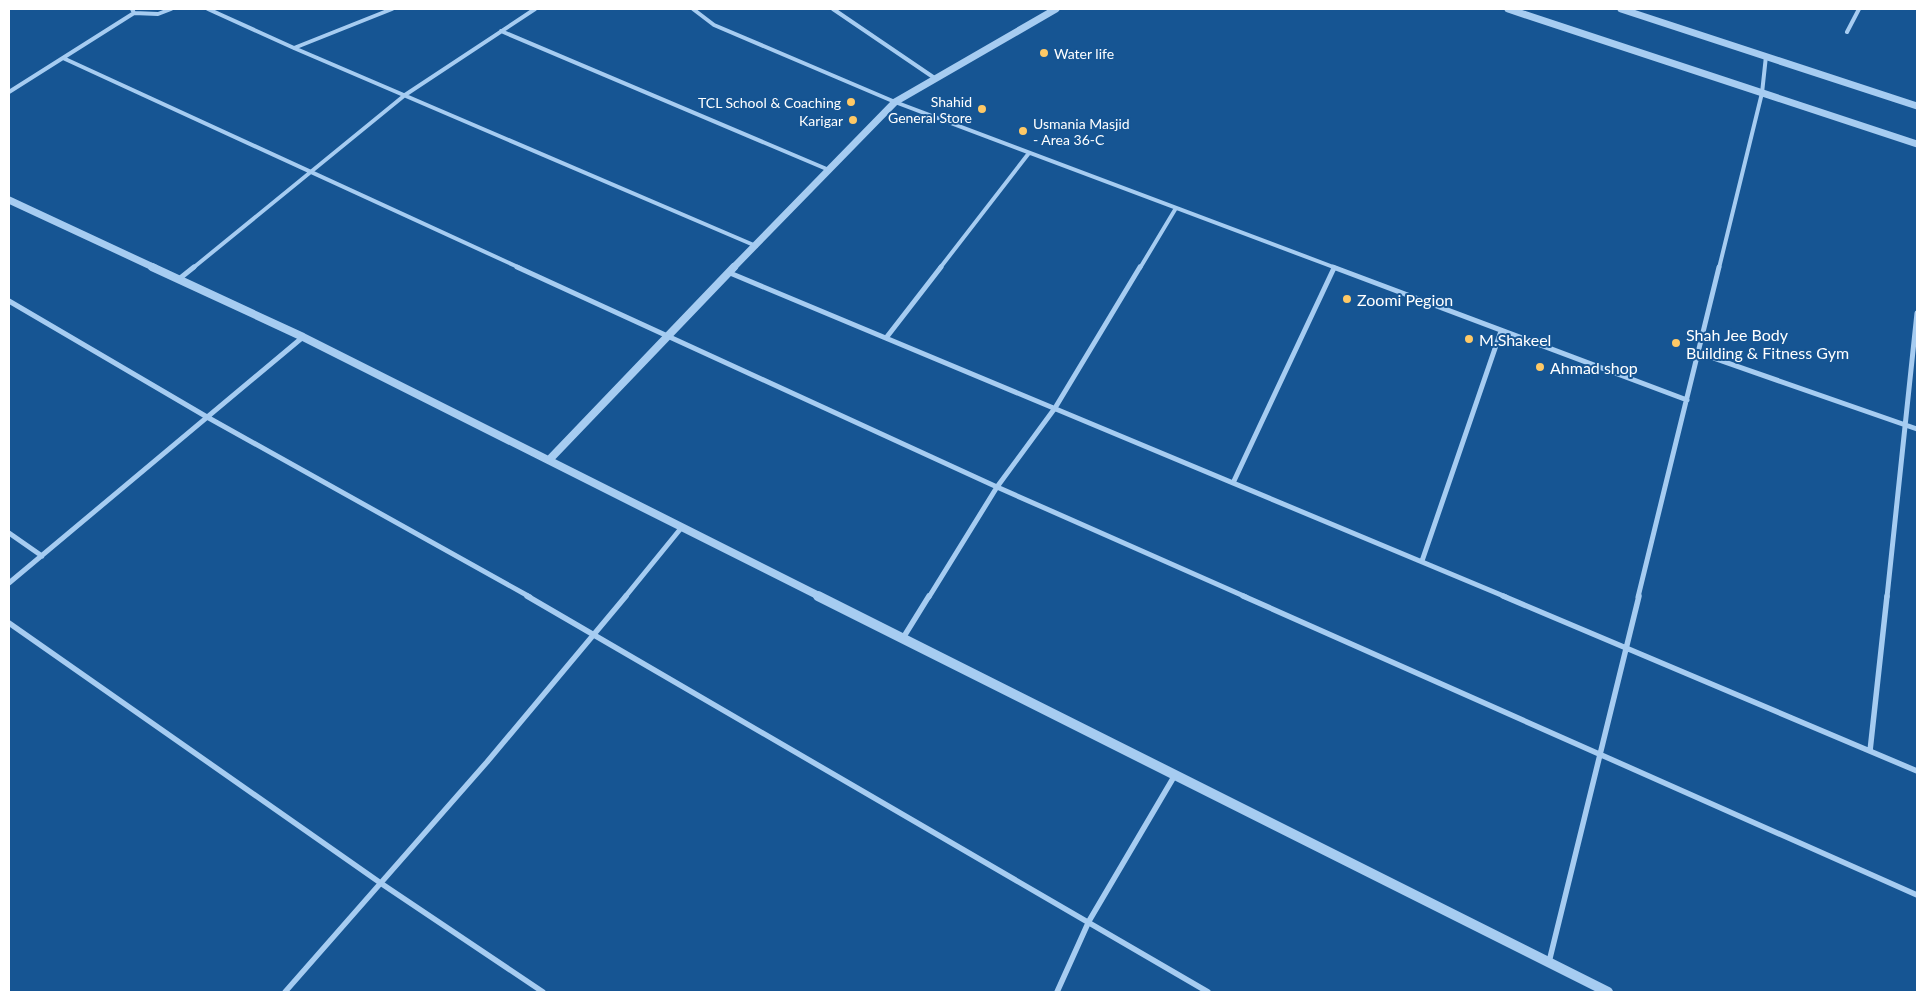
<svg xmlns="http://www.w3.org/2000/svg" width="1926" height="1001" font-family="Lato,sans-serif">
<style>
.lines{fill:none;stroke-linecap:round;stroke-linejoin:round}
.minor-far2{stroke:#a6ccf1;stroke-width:4}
.minor-far1{stroke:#a6ccf1;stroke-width:5}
.minor{stroke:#a6ccf1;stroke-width:5.5}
.tertiary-far2{stroke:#a6ccf1;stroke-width:7}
.tertiary-far1{stroke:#a6ccf1;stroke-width:8}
.tertiary{stroke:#a6ccf1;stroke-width:10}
.poi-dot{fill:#ffc966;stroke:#165593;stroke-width:2}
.labels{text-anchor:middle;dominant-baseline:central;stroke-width:4;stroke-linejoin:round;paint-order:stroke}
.far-poi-label{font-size:14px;fill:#fff;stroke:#165593;text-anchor:end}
.poi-label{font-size:16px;fill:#fff;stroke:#165593;text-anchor:start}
</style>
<rect width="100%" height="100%" fill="#165593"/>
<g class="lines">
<path class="minor-far2" d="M208,9L294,48L756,246
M693,9L714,25L895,102L1336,268
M833,9L936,79
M134,13L158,14L171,9
M501,31L829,170
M1847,32L1859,9
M294,48L392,9
M63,58L520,268
M9,92L134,13L132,9
M193,268L405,95L535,9
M940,268L1029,153
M1140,268L1176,208
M1719,268L1762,93L1766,56"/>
<path class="minor-far1" d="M517,267L997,487L1246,597
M1333,267L1687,400
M730,273L1506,597
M179,279L194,267
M9,301L207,417L530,597
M886,338L941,267
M1699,353L1917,429
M1233,483L1334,268
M9,533L42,556
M1422,561L1501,331
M9,583L303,337
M625,597L682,527
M929,597L997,487L1055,408L1140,267
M1638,597L1719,267
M1887,597L1917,313"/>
<path class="minor" d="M527,596L1208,992
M1243,596L1917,895
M1503,596L1917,771
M9,623L382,884L543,992
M903,638L929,596
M1870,751L1887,596
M1549,962L1639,596
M285,992L487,762L626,596
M1057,992L1089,921L1175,775"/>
<path class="tertiary-far2" d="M1508,9L1917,144
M1621,9L1917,106
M9,200L155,268
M733,268L895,102L1056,9"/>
<path class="tertiary-far1" d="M152,267L303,337L821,597
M549,460L734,267"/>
<path class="tertiary" d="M818,596L1608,992"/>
</g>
<g class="poi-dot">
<circle cx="1044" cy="53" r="5"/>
<circle cx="851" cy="102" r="5"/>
<circle cx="982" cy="109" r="5"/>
<circle cx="853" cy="120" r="5"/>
<circle cx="1023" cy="131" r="5"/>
<circle cx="1347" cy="299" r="5"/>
<circle cx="1469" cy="339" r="5"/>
<circle cx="1676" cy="343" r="5"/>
<circle cx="1540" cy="367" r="5"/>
</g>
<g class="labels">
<g class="far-poi-label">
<text x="1054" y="53" text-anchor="start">Water life</text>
<text x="972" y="101">Shahid<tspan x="972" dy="16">General Store</tspan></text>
<text x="841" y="102">TCL School &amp; Coaching</text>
<text x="843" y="120">Karigar</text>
<text x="1033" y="123" text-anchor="start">Usmania Masjid<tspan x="1033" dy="16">- Area 36-C</tspan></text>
</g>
<g class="poi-label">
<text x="1357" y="299">Zoomi Pegion</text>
<text x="1686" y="334">Shah Jee Body<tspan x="1686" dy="18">Building &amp; Fitness Gym</tspan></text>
<text x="1479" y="339">M.Shakeel</text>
<text x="1550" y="367">Ahmad shop</text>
</g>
</g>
<rect width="1926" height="1001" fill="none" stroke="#ffffff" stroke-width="20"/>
</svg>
